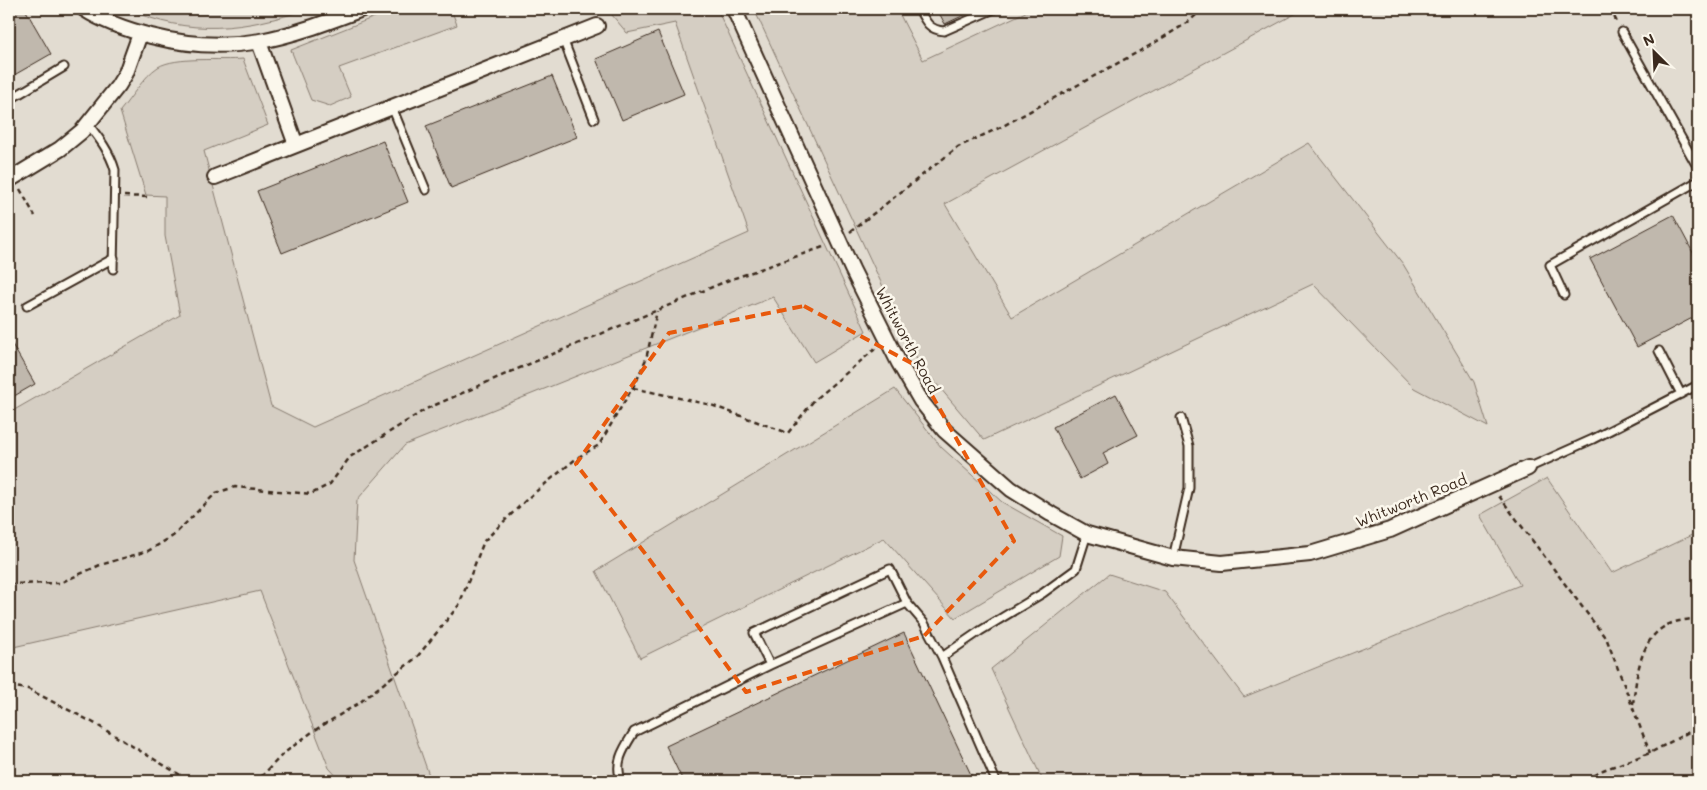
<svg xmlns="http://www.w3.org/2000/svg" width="1707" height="790" font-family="Mali,sans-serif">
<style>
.built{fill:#e2dcd1}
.green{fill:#d5cec3;stroke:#887c70}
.building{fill:#c0b8ad;stroke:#3b2a1e}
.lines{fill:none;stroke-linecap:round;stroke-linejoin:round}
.service-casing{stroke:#3b2a1e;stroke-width:11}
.minor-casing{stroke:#3b2a1e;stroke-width:18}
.path{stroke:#3b2a1e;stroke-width:2.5;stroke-dasharray:5 4;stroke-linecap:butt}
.service{stroke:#fbf7ec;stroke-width:7}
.minor{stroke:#fbf7ec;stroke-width:14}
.marked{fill:none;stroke:#e8590c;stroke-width:4;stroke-dasharray:10 6;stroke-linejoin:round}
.labels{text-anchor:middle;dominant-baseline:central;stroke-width:5;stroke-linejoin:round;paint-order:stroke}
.street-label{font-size:15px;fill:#3b2a1e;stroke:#fbf7ec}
</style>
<rect width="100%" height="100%" fill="#f0ebe0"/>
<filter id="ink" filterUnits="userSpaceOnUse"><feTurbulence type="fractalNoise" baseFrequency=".02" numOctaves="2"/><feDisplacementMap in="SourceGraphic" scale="10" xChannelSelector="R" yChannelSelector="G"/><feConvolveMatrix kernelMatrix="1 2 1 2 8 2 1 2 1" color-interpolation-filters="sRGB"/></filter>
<g filter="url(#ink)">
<path class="built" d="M9,9H1698V532L1612,573L1547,478L1520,585L1243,697L1117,781H9Z"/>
<path class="green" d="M127,9H308C244,30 190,37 127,9Z
M395,9H451L457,25L339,68L351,97L330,106L311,100L291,50Z
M607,9H717L866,331L814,362L773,297L405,445L357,500L354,560L431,781H341L329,768L260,591L9,648V413L180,315L165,236V196L146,195L120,111C131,98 144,76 158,67C176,56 221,61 243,59L268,125L204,151L271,406L313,427L749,233L675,23L627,33Z
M754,9H897L923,60L1032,9H1304L945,204L1012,317L1309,143L1403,264L1474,382L1488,427L1414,388L1313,284L984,440L918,362Z
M895,389L941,447L1002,502L1062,536L1059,556L955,618L884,538L640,658L596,571Z
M1547,478L1612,573L1698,532V781H1043L991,669L1109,574L1165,592L1244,697L1520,585L1480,515Z"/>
<path class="building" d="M9,9H25L51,54L9,78Z
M937,9H977L945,24Z
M658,32L684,94L622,120L596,59Z
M552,76L577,137L451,188L426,126Z
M383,141L408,202L282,253L257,191Z
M1673,215L1698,262V315L1637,347L1590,259Z
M9,339L35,384L9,399Z
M1116,394L1138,435L1103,453L1108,464L1080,479L1053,427Z
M904,633L974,781H683L666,746Z"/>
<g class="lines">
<g class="service-casing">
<path id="service" d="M919,9C925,21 929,30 944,31L994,9
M1622,32L1698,168
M563,39L594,119
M9,100L64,67
M392,107L426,190
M88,124C99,138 110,152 115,170L113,269
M9,168L14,177
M1564,295L1550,265L1698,181
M27,306L114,258
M1659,351L1681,394
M1528,468L1593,439L1698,385
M1173,558L1189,488V446L1181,418
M907,603L770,665L754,633L890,569L907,603L924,623L942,657L996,781
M942,657L980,631L1043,593L1076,569L1087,534
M622,781C613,764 624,748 634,732L770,665"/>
</g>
<g class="minor-casing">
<path id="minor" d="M84,9C104,22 128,30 151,36C233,57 286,38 362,9
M734,9L852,269L899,363L921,401L944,430L1011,489L1051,514L1087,534L1173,558L1222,563L1310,554L1390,530L1528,468
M259,42L296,145
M215,177L597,26
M9,180L60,149L82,131L118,86L126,73L140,34"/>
</g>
<path class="path" d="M1610,9L1618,24
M20,189L35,216
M124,196L147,197
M850,232L958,147L1003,126L1149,46L1187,23L1203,9
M633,388L711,405L788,433L815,399L874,350L875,347
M1499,496L1607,640L1650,753
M9,584L60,583L100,565L148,551L173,536L216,493L235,487L311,494L330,484L350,457L426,409L515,370L729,280L826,246
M9,686L28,689L92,722L187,779L196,781
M1633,704C1637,674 1640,632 1675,622C1682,620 1691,619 1698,618
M253,781L260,778L283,754L312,732L359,703L417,657L459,605L484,541L528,498L577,458L599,445L637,380L646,359L657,311
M1587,781L1603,770L1650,753L1698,727"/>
<use href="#service" class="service"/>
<use href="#minor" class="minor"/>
</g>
</g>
<path class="marked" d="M804,306L915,365L1014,541L924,636L746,692L647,556L576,464L669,333Z"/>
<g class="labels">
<g class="street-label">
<text transform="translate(908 340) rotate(62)">Whitworth Road</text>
<text transform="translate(1411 500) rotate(-22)">Whitworth Road</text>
</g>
</g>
<rect width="1707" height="790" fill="none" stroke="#fbf7ec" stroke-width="30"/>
<rect x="15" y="15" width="1677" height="760" fill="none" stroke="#3b2a1e" stroke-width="2" filter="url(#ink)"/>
<g transform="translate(1654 52) rotate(336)" stroke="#fbf7ec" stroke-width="4" paint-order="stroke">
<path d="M0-4L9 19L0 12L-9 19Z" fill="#3b2a1e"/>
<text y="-8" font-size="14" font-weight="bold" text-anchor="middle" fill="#3b2a1e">N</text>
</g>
</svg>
